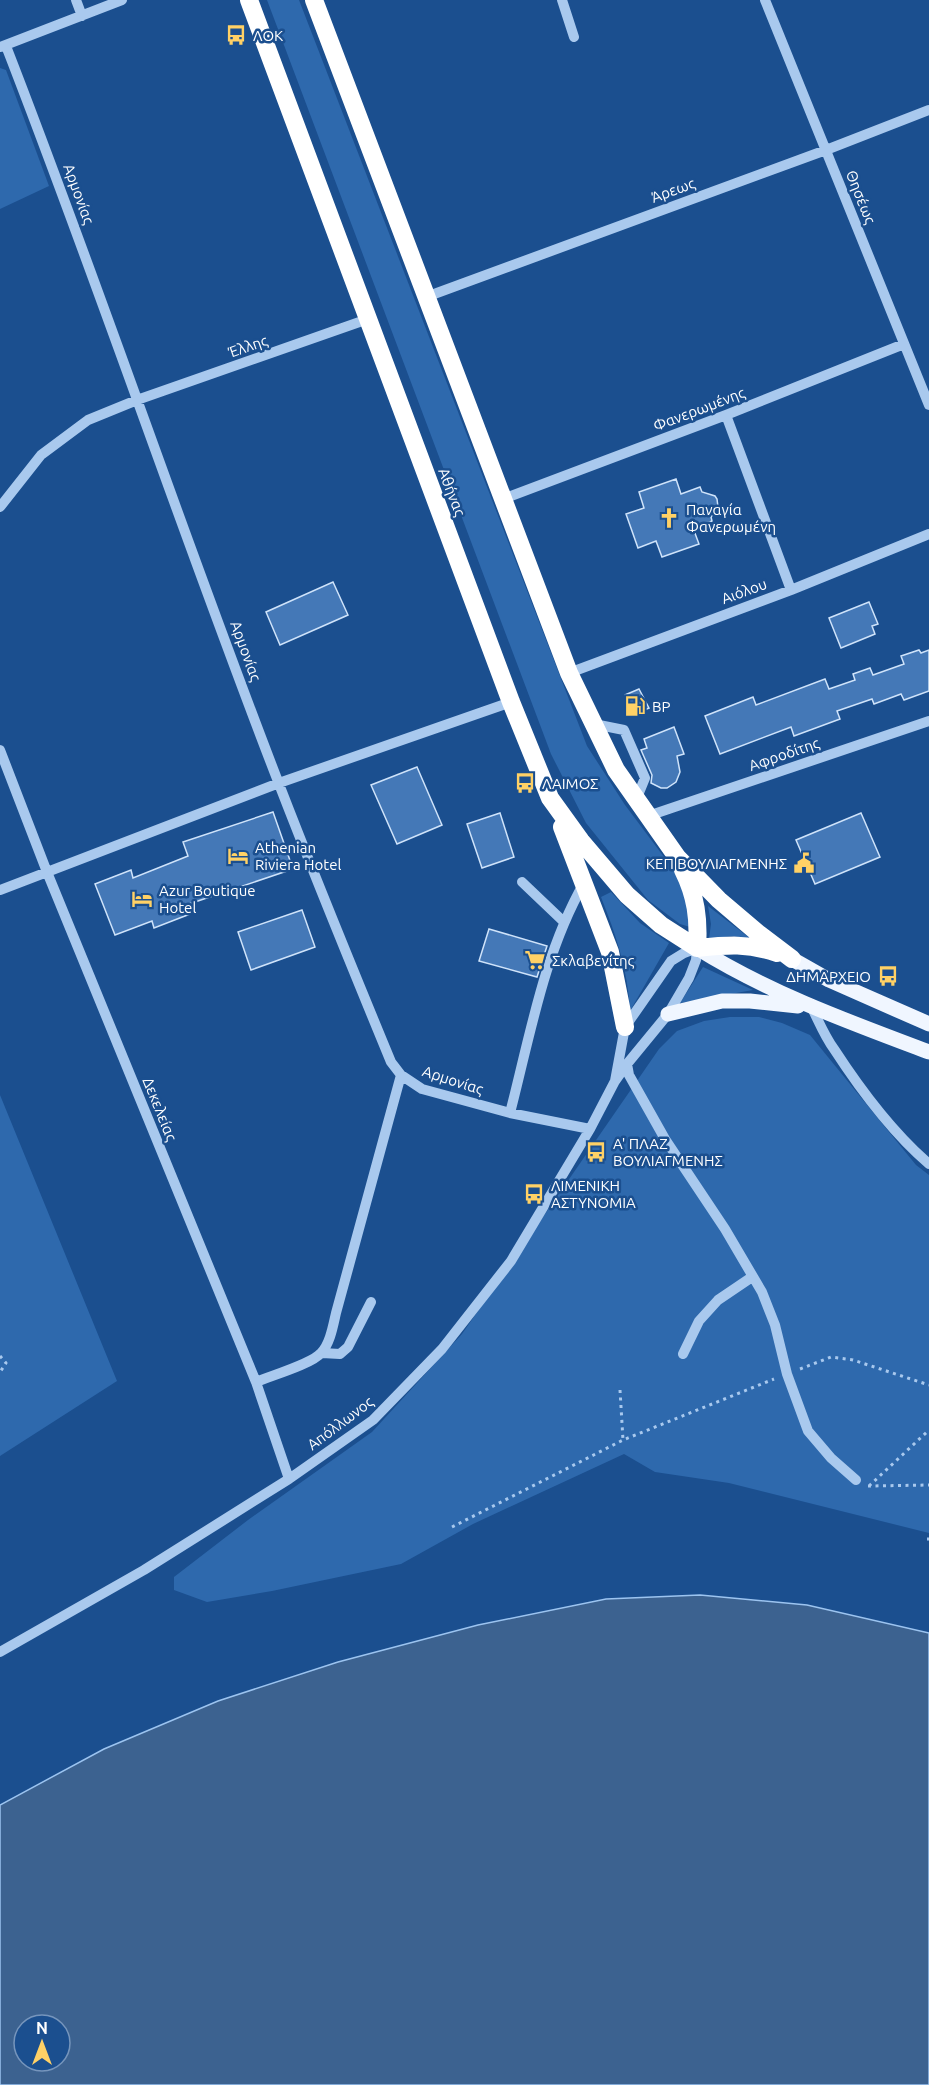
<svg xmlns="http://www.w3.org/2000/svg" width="929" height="2085" font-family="Ubuntu,sans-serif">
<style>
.green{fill:#2e69ad}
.water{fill:#3c6290;stroke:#9cc4f0;stroke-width:1.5;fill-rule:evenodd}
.building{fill:#4478b7;stroke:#cfe3fa;stroke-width:1.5}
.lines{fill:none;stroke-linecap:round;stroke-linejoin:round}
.path{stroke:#a9c9ee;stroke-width:3;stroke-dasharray:3 4.5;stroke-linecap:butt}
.minor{stroke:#a9c9ee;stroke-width:10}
.major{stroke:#f0f6ff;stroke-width:15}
.highway{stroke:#fff;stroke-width:18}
.labels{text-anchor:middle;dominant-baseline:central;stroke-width:5;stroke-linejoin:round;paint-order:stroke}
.poi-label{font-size:15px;fill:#fff;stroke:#1b4f8f;text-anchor:start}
.street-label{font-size:15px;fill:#fff;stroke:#1b4f8f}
</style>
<rect width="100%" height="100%" fill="#1b4f8f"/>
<path class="green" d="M267,0H299L587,746L625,805L679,877L685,890L690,927L680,924L648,900L586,823L551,754Z
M0,68L6,70L49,186L0,209Z
M611,892L640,923L669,943L630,1011C628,970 616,935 601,897Z
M708,906L751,939L732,936L709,939L711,924Z
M703,967L753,990L680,1003Z
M730,1017H759L782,1023L810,1035L916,1165L929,1175V1533L729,1483L655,1472L624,1454L473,1524L401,1564L272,1591L207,1602L174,1590V1577L248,1520L372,1432L462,1334L659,1049L677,1031L704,1021Z
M0,1095L117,1381L0,1456Z"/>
<path class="water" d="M700,1595L807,1605L929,1633V2085H0V1805L104,1749L218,1701L338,1662L478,1625L606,1599ZM24,2025H60V2061H24Z"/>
<path class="building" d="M676,479L681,494L700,487L702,492L715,496L717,499L718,507L711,517L712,521L693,528L699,544L662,557L656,541L638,548L626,514L644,508L639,492Z
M333,582L348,615L280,645L266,612Z
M869,602L878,624L872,626L875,634L841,648L829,618Z
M919,650L921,653L929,650V691L904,700L901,694L874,704L872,699L837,711L840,719L794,736L791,727L720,754L705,716L753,697L756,705L825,679L829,689L855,680L853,674L870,668L873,675L904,664L901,656Z
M639,689L649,708L634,714L625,695Z
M674,727L684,754L677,756L680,772L676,782L667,788H661L651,783L652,775L641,750L647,748L644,739Z
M417,767L442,825L397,844L371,785Z
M273,812L293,869L186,905L190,914L154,928L152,921L115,935L95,884L131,870L133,878L188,856L183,842Z
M500,813L514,857L482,868L467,824Z
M861,813L880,857L815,884L796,840Z
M302,910L315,947L251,970L238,932Z
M489,929L547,946L537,977L479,961Z"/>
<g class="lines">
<path class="path" d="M0,1356L6,1363L0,1372
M800,1369L831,1357L853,1360L929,1385
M620,1390L623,1440
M868,1486L929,1485
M869,1486L929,1430
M452,1527L623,1440L774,1379
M927,1539H929"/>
<path class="minor" d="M76,0L82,16
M562,0L574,37
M765,0L929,405
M6,46C101,290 184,539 279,784C315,877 353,970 391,1062L401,1075L422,1089L510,1113L590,1129
M0,47L122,0
M426,297L826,150L929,110
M726,415L791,590
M503,499L726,415L904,344
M0,507L41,455L88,420L137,400L368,319
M569,673L791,590L929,534
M594,724L624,730L645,778L636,800
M0,750L47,872L256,1382L289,1479
M648,816L929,721
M522,882L564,922
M0,890L279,783L511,702
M812,1008C819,1022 825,1037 834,1049C860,1089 893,1133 929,1164
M627,1064L629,1075L665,1139L725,1229L762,1292L775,1325L787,1374L808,1431L831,1458L856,1480
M510,1113C530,1036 544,953 584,883
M322,1353L340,1354L348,1347L371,1302
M683,1354L699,1321L718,1300L752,1277
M256,1382C270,1376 312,1364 321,1353C330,1344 333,1326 336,1313L401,1075
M0,1652L144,1570L289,1479L373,1420L442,1349L511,1261L590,1129L615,1081L627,1064L668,1014L689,978L696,960L697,948L684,953L671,961L625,1027L615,1081"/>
<path class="major" d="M697,948C769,993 849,1022 929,1052
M792,959L829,980L929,1024
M668,1014L722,1001H750L798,1006"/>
<path class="highway" d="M249,0L511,702L550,798L581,841L627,895L661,925L697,948
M314,0L569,673L616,770L677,857L719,900L759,934L792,959
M562,827L610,952L625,1027
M683,870C696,896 699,919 697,948
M697,948C727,945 748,943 777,953"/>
</g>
<defs>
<g id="bus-bare" transform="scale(1.62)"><path d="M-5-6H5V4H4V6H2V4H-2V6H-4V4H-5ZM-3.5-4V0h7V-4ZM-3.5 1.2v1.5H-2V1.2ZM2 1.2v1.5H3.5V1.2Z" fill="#ffd166" stroke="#1b4f8f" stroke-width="2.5" paint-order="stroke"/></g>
<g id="church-bare" transform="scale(1.62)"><path d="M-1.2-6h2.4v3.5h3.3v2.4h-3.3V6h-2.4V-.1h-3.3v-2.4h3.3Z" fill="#ffd166" stroke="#1b4f8f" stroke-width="2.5" paint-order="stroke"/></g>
<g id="fuel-bare" transform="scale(1.62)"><path d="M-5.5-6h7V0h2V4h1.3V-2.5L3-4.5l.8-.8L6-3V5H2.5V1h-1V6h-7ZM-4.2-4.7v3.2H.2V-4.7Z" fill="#ffd166" stroke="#1b4f8f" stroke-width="2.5" paint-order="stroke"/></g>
<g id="hotel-bare" transform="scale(1.62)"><path d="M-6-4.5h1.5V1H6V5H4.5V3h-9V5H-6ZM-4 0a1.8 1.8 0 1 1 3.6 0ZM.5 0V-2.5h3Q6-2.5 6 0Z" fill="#ffd166" stroke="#1b4f8f" stroke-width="2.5" paint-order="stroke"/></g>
<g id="civic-bare" transform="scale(1.62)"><path d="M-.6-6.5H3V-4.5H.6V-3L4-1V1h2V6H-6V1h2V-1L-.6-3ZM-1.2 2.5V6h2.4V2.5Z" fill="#ffd166" stroke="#1b4f8f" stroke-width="2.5" paint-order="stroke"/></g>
<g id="supermarket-bare" transform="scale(1.62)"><path d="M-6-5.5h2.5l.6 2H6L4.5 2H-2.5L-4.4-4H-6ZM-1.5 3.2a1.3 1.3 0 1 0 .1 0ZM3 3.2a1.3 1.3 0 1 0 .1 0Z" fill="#ffd166" stroke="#1b4f8f" stroke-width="2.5" paint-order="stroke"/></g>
</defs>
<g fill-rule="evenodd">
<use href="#bus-bare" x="236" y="35"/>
<use href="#church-bare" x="669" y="518"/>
<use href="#fuel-bare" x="635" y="706"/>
<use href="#bus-bare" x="525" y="783"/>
<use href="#hotel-bare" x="238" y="856"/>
<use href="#civic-bare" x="804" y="863"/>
<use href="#hotel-bare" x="142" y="899"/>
<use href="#supermarket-bare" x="535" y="960"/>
<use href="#bus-bare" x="888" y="976"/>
<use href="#bus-bare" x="596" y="1152"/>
<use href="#bus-bare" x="534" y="1194"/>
</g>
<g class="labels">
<g class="poi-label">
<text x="253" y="35">ΛΟΚ</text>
<text x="686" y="509">Παναγία<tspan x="686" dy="17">Φανερωμένη</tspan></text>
<text x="652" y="706">BP</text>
<text x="542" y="783">ΛΑΙΜΟΣ</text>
<text x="255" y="847">Athenian<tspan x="255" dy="17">Riviera Hotel</tspan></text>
<text x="787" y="863" text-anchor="end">ΚΕΠ ΒΟΥΛΙΑΓΜΕΝΗΣ</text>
<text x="159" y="890">Azur Boutique<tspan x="159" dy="17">Hotel</tspan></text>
<text x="552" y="960">Σκλαβενίτης</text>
<text x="871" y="976" text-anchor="end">ΔΗΜΑΡΧΕΙΟ</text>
<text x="613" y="1143">Α' ΠΛΑΖ<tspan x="613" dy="17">ΒΟΥΛΙΑΓΜΕΝΗΣ</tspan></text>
<text x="551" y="1185">ΛΙΜΕΝΙΚΗ<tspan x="551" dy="17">ΑΣΤΥΝΟΜΙΑ</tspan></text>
</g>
<g class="street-label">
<text transform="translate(673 190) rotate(-20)">Άρεως</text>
<text transform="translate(79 194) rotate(70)">Αρμονίας</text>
<text transform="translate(861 197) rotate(68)">Θησέως</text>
<text transform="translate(248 346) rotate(-19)">Έλλης</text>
<text transform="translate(699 409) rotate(-21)">Φανερωμένης</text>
<text transform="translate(452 492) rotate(69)">Αθήνας</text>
<text transform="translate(744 591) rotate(-20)">Αιόλου</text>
<text transform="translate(246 651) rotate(70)">Αρμονίας</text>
<text transform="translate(784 754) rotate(-19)">Αφροδίτης</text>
<text transform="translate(453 1080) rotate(18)">Αρμονίας</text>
<text transform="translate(160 1109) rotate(68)">Δεκελείας</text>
<text transform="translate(340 1423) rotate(-37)">Απόλλωνος</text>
</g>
</g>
<g transform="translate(42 2043)"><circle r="28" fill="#1b4f8f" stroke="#7695bc" stroke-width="1.5"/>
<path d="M0-4.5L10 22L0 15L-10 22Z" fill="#ffd166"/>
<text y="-9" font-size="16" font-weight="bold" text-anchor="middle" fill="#ffffff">N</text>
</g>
</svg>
